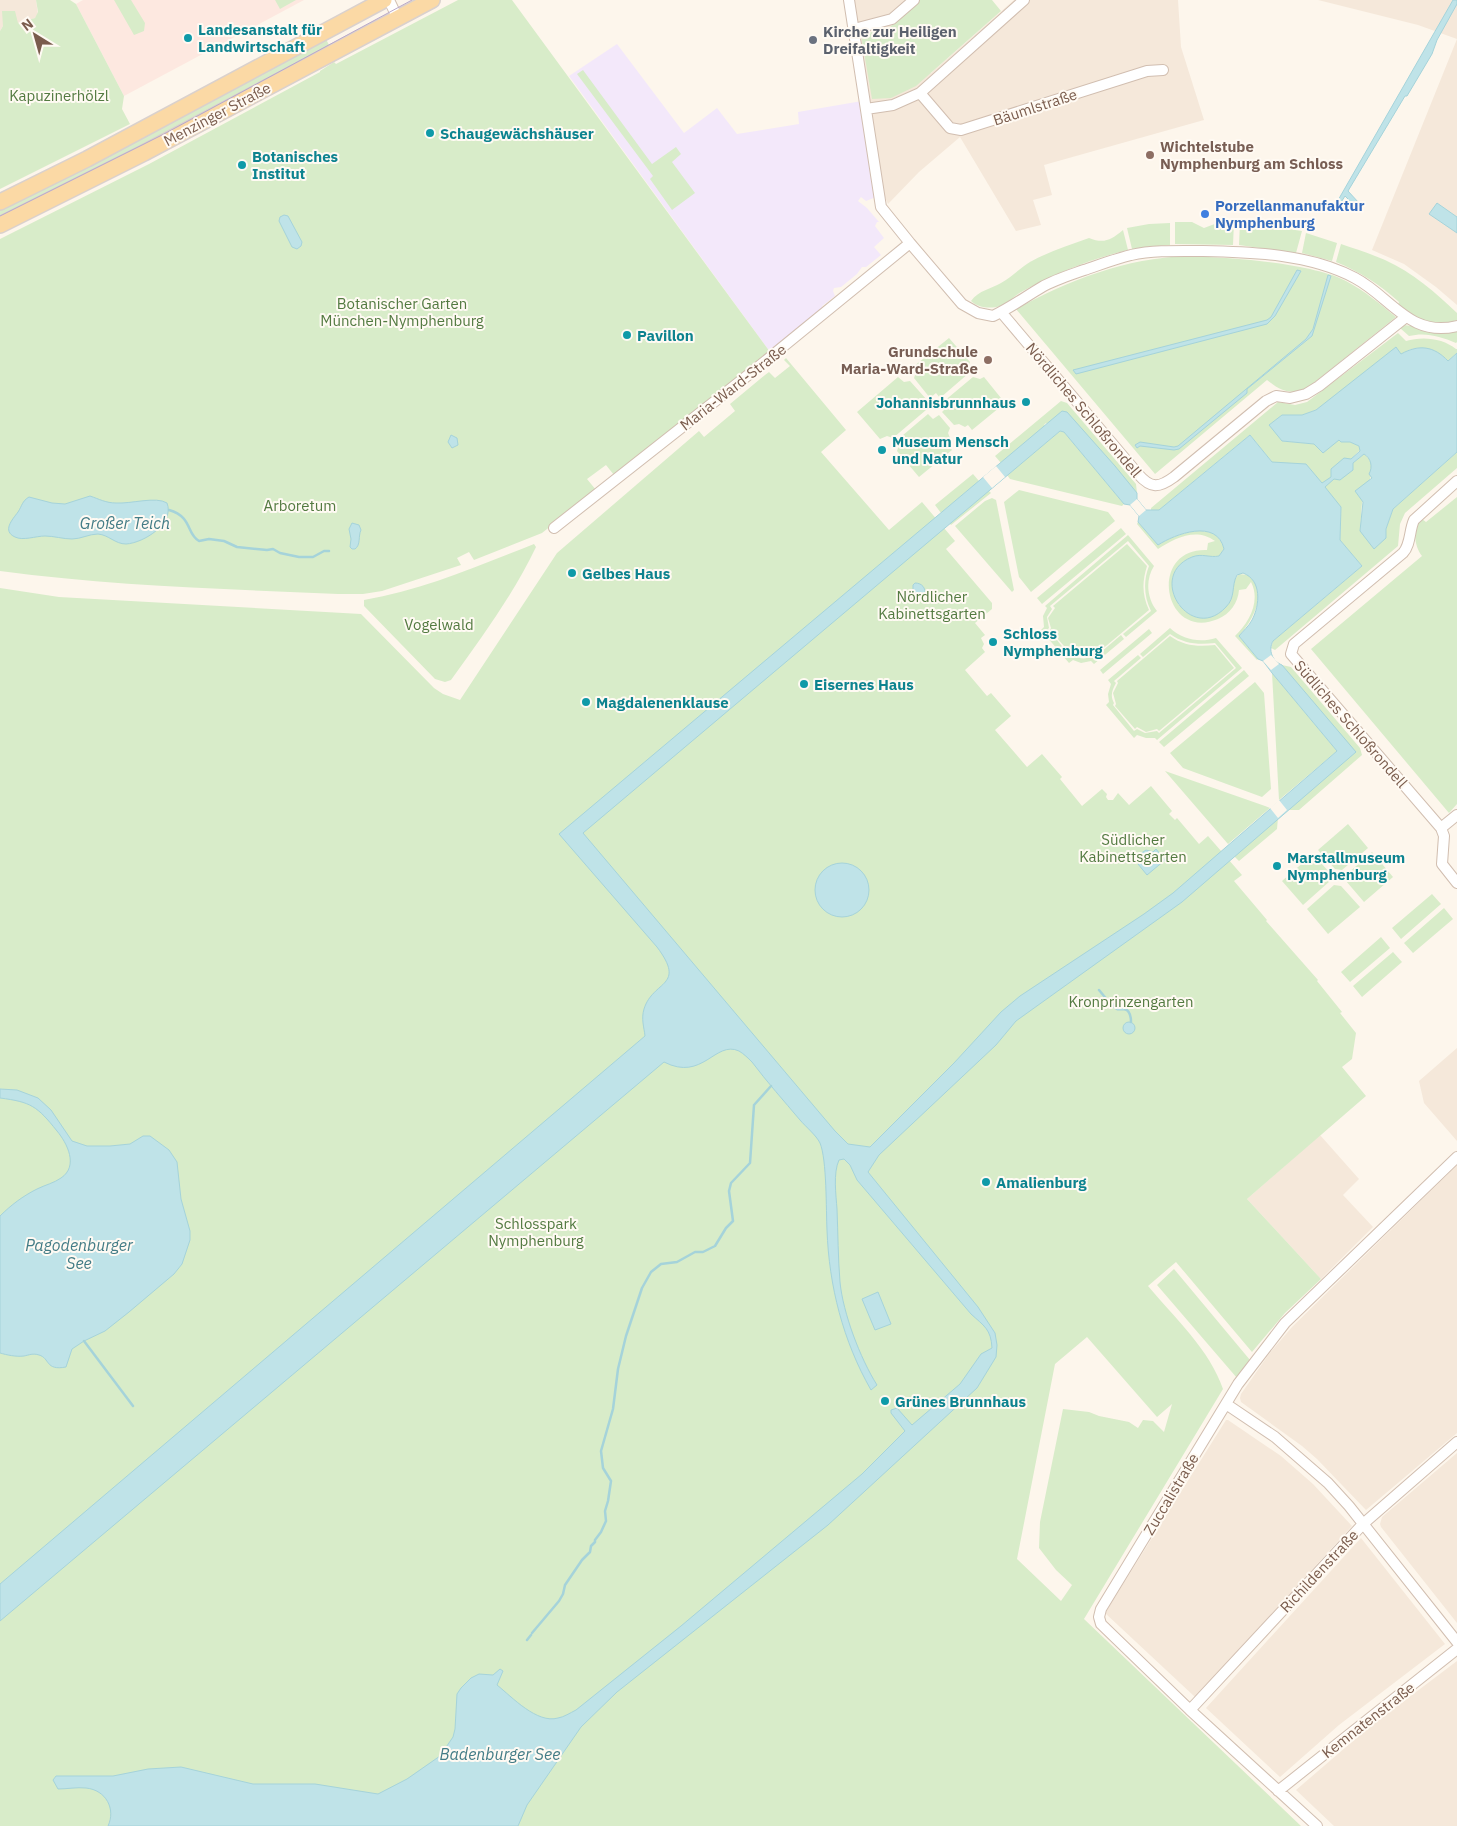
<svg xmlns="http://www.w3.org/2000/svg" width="1457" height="1826" font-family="'IBM Plex Sans',sans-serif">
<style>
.residential{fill:#f5e8da}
.commercial{fill:#fde8e0}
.education{fill:#f3e8fa}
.green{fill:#d8ecc9;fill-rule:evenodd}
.water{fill:#bfe3e8;stroke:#a5d3da;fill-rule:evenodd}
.pier{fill:#fdf6ec}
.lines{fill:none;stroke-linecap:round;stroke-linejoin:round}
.stream{stroke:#a5d3da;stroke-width:2.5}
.street-casing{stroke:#d1beb0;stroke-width:12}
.primary-casing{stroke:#dad1cd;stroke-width:18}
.street{stroke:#fff;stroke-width:10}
.primary{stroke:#fbd9a5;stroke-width:15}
.tram{stroke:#b9a8c9;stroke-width:1}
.culture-dot{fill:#0f9aa8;stroke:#fffaf3;stroke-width:2}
.worship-dot{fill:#6b7280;stroke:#fffaf3;stroke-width:2}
.education-dot{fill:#8d6e63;stroke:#fffaf3;stroke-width:2}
.shop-dot{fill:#3f7fe0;stroke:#fffaf3;stroke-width:2}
.labels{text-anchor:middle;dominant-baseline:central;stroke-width:4;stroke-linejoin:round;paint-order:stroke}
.culture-label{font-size:15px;font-weight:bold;fill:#0d838f;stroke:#fffaf3;text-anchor:start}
.worship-label{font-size:15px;font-weight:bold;fill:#5b616d;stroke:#fffaf3;text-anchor:start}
.park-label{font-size:15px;fill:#537a41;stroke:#fffaf3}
.street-label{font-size:15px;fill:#7a5c4d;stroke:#fffaf3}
.education-label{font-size:15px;font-weight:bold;fill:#785e54;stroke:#fffaf3;text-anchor:start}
.shop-label{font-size:15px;font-weight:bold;fill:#366cbe;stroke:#fffaf3;text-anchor:start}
.water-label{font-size:16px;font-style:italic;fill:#437c86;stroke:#fffaf3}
</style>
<rect width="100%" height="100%" fill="#fdf6ec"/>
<path class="residential" d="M0,0H36L38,15L35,18L17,24L3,26L0,31Z
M853,0H920L890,27L931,73L1014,0H1178L1181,47L1204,120L1044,165L1052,195L1033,200L1041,225L1016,231L960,137L919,172L888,204L884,195Z
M1318,0H1457V305L1436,287L1404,264L1372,250L1457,39L1418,25Z
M1457,1048V1141L1424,1103L1419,1081Z
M1320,1135L1359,1179L1343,1195L1373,1227L1321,1279L1247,1199Z
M1457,1165V1433L1366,1510L1317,1459L1302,1446L1241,1402L1240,1398L1241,1394L1269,1354L1292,1327Z
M1226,1420H1228L1281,1456L1313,1484L1352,1526L1195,1697L1105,1613Z
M1457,1453V1623L1381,1527L1380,1524L1382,1517Z
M1361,1538L1445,1644L1339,1725L1280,1777L1206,1708Z
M1457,1661V1826H1334L1296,1790L1367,1729Z"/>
<path class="commercial" d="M83,0H304L124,96L76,4Z"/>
<path class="education" d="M617,44L684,133L717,108L737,134L799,124L798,112L862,101L876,197L866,201L861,197L858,201L867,208L879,222H877L875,226L884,238L874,247L881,255L866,267H862L857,274L841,287L834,288L833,291L835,296L822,306L823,309L770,352L569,76Z"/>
<path class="green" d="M36,0H70L76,4L124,96L122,109L130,124L0,189V31L3,26L2,11H15L18,23L35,18L38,12Z
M114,0H131L145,23L144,31L134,35Z
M275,0H296L280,9Z
M458,0H512L770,352L614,475L606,465L587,479L596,490L542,533L474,560L469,552L457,558L461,565L382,591L363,594H338C225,589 112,586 0,571V239L149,164L320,72V71L334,62L336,64Z
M920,0H992L1001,11L916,86L891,98L872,99L861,35L890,27Z
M326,39L331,49L0,220V208Z
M583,70L652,164L676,147L681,154L672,162L695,193L672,210L650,179L653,176L577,74Z
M1175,222H1192L1204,228L1220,222H1234L1233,245L1175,244Z
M1240,222L1302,231L1296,253L1239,245Z
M1170,223V245L1132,249L1127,228L1149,224Z
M1123,230L1128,250C1091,259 1056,273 1023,291C1015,295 1009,303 1000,306C991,309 978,308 971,301C979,290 991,289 1001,283C1012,277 1021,267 1030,262C1048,252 1069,245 1089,238C1104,244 1111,240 1123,230Z
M1306,233L1337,243L1332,261L1302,253Z
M1341,244C1356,249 1371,254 1385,260C1412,272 1436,293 1457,313V320C1432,328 1418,320 1398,305L1399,302C1379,284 1360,272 1336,262Z
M1187,256C1229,258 1269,260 1310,269C1322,272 1335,275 1346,281C1365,291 1380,304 1396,317L1305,390C1287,394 1281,391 1267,380L1155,474L1016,309C1069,280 1126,258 1187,256Z
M1404,325L1411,326L1427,331L1457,330V342L1456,343C1440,336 1425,332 1409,336L1400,328Z
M1398,333L1406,341C1422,336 1443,338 1456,349H1457V353L1448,361C1438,350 1423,345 1409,350L1316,410L1302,415L1290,416L1282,441L1314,444L1339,440L1341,442H1350L1359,446L1360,450L1351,459L1353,470V463L1364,454C1381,466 1365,488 1362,503C1361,512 1361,522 1360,531L1386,538V529L1393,509L1457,452V468L1405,513L1400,524L1398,546L1275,650L1271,648L1273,641L1362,566L1340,540L1341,507L1272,462L1250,435L1159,510L1151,511V508L1278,402L1295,405L1307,402Z
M949,338L970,362L968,368L969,373L940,398L936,393L930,398L914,378L916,372L913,367Z
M786,358L846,430L821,452L889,530L922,502L955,541L946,549L992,603V609L975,623L985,635L981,638L984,644L982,648L985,652L965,670L987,696L991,693L1011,716L995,730L1027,767L1042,754L1062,777L1060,779L1082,806L1102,789L1107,794L1106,797L1108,800H1113L1118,793L1129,805L1151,786L1172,811L1169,814L1175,820L1177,818L1199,844L1208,836L1242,875L1234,881L1267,920L1266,921L1318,980L1317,981L1342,1012L1340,1013L1356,1033L1352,1059L1342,1067L1366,1096L1247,1199L1321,1279L1285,1313L1252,1352L1176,1262L1148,1286C1174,1317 1210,1350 1223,1389L1084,1619L1301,1826H0V588L59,597L361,614L434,688L443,694L460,700L557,553L699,431L704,437L735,411L730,404L765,375L769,372L775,378L790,366L784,360ZM1087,1337L1157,1417L1172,1404L1164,1432L1153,1421L1143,1420L1138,1428L1129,1422L1099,1416L1089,1412L1063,1409L1040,1522L1039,1548L1056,1570L1072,1585L1061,1601L1017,1559L1055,1364Z
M898,377L904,382L910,381L927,400L921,405L926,410L893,438L887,436L880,439L857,412Z
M973,377L980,379L984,377L1005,403L972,430L968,425L965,427L959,424L954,425L942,412L947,407L943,402Z
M1061,401L1067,403L1136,484L1137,493L1065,412H1062L1047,424L1046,423L1044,425L1045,427L1001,463L995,456Z
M928,414L933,419L939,415L950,428L948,433L950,438L946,441L952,450L919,477L897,451L898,448L896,441Z
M1060,431L1064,432L1124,504L1122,506L1010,479L1007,475Z
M973,474L979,481L941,513L935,505Z
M990,488L989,491L991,493L951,525L949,523Z
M1019,490L1108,512L1115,521L1031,592L1019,577L1004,502Z
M1457,497V804L1449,813L1311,649L1422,556C1414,546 1412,528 1422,519L1426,522Z
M992,498L996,500L1014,590L1012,592L955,526L985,501Z
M1138,522L1158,545C1175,534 1217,518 1224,549L1219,556C1199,559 1192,550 1177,570L1178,604L1191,615L1235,579L1239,574L1248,575C1269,592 1253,620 1239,636L1258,659L1257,660L1235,636C1249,623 1261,601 1251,582L1246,589L1239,590C1238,603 1230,614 1218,619C1163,642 1147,548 1207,550L1208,543L1215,541C1196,527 1175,538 1158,549L1137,524Z
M1121,528L1126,534L1042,604L1037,598Z
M1128,535L1154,566C1145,580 1147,599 1157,611L1126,637L1123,634L1151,611C1144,597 1143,581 1149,566L1128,541L1050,606L1052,609L1047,617L1049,628L1048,629L1070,656L1072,654C1079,659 1085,660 1092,656L1094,658L1121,635L1124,639L1094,664L1091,661L1081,663L1073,660L1069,663L1041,630L1044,627L1043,616L1047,608L1045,606Z
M534,544L536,547C513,595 482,637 451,680L445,682L435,679L364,606V600C423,590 478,566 534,544Z
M1127,544L1147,566C1142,582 1142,595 1149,610L1094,656L1093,654L1081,657L1073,652L1071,654L1050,630L1051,628L1048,618L1055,608L1053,606Z
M1170,628C1183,640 1200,643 1216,638L1242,668L1157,740L1155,738H1146L1137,735L1134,738L1106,705L1109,702L1108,694L1111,684L1108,680L1138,655L1141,658L1114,681L1116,683C1112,690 1110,696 1114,703L1113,705L1134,731L1137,729L1145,733L1157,731L1159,733L1236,668L1215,643C1199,645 1184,644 1170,634L1143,657L1140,654Z
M1149,629L1152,633L1103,674L1100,670Z
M1170,636C1184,646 1198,647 1215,645L1234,668L1159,731L1157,729L1146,732L1137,727L1135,729L1115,706L1116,704L1113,693L1118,683L1117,681Z
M1282,665L1291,667L1360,748L1362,755L1299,810H1287L1355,752Z
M1244,670L1249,676L1164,747L1159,742Z
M1272,673L1337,751L1279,800Z
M1255,682L1264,693L1271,789L1262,797L1183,768L1170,753Z
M1165,771L1265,806L1270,808L1228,844Z
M1278,818L1277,829L1239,861L1234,856Z
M1348,824L1368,848L1342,870L1335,869L1318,850Z
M1372,852L1393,877L1364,902L1346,881V875Z
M1313,854L1330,873V881L1303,905L1282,881Z
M1334,885L1341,886L1360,907L1328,934L1307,909Z
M1432,894L1441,904L1401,939L1392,928Z
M1444,908L1453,919L1413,953L1404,943Z
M1381,937L1390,948L1350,982L1341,972Z
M1393,952L1402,962L1362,997L1353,986Z
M1174,1269L1250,1360L1237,1378L1157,1285Z"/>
<path class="water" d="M1453,0H1457V4L1437,40L1432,54L1407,96H1405L1348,191L1359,203L1358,206L1354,204L1350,212L1347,211L1351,202L1345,196L1340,204L1337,202Z
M1437,203L1457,217V233L1429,214Z
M284,215L288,216L302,242L301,246L297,249L292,247L279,221L280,217Z
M1297,270L1301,271L1275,316L1267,324L1076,374L1073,370L1267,320L1271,317Z
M1328,275L1331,276L1312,336L1247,389V393L1179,449L1174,450L1140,446L1137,448L1135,445L1140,442L1174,447L1178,446L1306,339L1313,329Z
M1396,347L1401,354C1419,344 1434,346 1448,361L1457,353V452L1393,509L1386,529V538L1374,549L1360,531L1363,502L1355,491L1372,478L1369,474C1373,467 1371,458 1364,454L1353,463V470L1340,480L1334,479L1325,487L1341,507L1340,540L1362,566L1273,641C1268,650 1272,661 1282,665L1356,752L1182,902L1016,1021L996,1045L879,1155L868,1172L978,1307L995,1333L997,1345L996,1357L977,1388L828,1525L617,1692L581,1727L527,1805L518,1826H108C116,1809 106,1790 86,1788C77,1787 67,1789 58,1789L53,1780L56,1776H113L148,1769L181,1767L253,1784H315L378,1794L407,1779L440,1756L453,1737L455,1729L457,1694L461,1688L471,1678L479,1674L493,1675L500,1669L503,1671L497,1685C512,1697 537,1724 558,1718C564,1717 570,1713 576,1710L681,1626L862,1474L905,1431L891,1413V1410L897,1408L912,1425L960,1384L981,1354L992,1348C991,1329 984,1326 971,1314L857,1180L850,1165L844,1159L839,1160C833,1173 836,1195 837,1209C838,1233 838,1258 840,1282C843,1313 860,1358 877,1385L871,1390C843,1341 829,1286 827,1230C826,1210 827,1160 820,1143C816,1135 806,1127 800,1120C784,1101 767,1082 752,1062C748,1058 744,1054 739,1051C715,1040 703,1082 664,1062L0,1621V1584L645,1036C644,1027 641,1019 644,1009C653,980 687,987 657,947L559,834L1062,411L1067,412L1115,466L1137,493V499L1146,510H1159L1250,435L1272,462L1306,464L1322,483L1331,477V469L1344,458L1351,459L1360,451L1359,446L1350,442H1341L1339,440L1323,453L1314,444L1282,441L1269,425L1282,415H1302L1316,410ZM1060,431L1064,432L1124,504L1130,505L1139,516L1138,522L1158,545C1175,534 1217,518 1224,549L1219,556C1210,558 1202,553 1192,557C1145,576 1191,645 1226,607C1236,597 1231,586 1237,575L1243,573C1262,580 1260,605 1252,620C1249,626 1243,631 1239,636L1258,659L1263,661L1272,673L1337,751L1173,893L1144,914L1020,996L1001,1012L954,1063L870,1147L848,1144L835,1131L583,833Z
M451,435L457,438L458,445L452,448L448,442Z
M90,496C99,499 106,503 116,503C131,504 156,496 167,503C175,523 144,543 126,544C115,544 109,535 98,534C89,534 81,539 72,539C63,539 54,536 45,536C36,536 23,541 15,537C2,531 12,520 18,512C22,506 22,501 29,497L52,503L65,504Z
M352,523L359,525L361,530C358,536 361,545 355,549H352L350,547L351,539L349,529Z
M915,583C922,583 926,588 925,595L923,597L918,596L913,591V585Z
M1156,849L1165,860L1147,875L1138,864L1141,862L1140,854L1146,850L1153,852Z
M815 890a27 27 0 1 1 54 0a27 27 0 1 1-54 0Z
M1124,999L1129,1002L1127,1010H1117L1113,1007L1117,1000Z
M1123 1028a6 6 0 1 1 12 0a6 6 0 1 1-12 0Z
M0,1089L17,1090L38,1098L51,1110L72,1141L87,1146H110L130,1144L143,1136H150L169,1150L177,1162L181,1199L190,1231V1240L182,1264L174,1274L129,1312L105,1331L84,1341L72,1349L66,1367C45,1371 50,1358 39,1355C33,1353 29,1355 24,1356C16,1357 7,1355 0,1353V1216C11,1205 23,1196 37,1189C45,1185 54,1183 61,1178C79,1166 67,1143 57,1131C37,1106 31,1102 0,1098Z
M878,1292L891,1324L875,1330L862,1299Z"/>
<path class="pier" d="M996,466L1005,477L992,488L983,477Z
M1137,499L1146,510L1139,516L1130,505Z
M1271,655L1279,664L1271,670L1263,661Z
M1279,800L1287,810L1278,818L1270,808Z"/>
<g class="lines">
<path class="stream" d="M169,510C193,517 186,534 199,541L209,539L224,541L237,547L267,550L273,549L280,553L299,557H313L324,551H329
M1099,990L1109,1002L1115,1006
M1125,1009C1130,1011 1131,1017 1131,1022
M84,1341L133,1406
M532,1633L559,1601L563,1594L565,1585L582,1560L590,1552L591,1546L595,1542V1540L601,1532L606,1521L605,1511L608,1501L611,1481L603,1468L601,1451L613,1409L618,1369L626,1336L642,1288L651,1272L661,1264L677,1262L695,1252H703L715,1246L726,1228L733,1221L729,1191L731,1183L750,1163L754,1105L771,1086
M527,1640L531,1635"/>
<g class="street-casing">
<path id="street" d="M389,0L398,19
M849,0L881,207L910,243L962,304L978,313L993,316C1010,308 1025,297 1042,287C1054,280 1070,275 1084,270C1099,265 1115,259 1131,255C1154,250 1179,251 1203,251C1253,252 1310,254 1355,278C1391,297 1410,338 1457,326
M854,29L892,19L914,0
M920,93L950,128L961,130L1147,71L1163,70
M866,109L893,105L920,93L1024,0
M1001,312L1138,474C1151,489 1159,488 1174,477L1266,401L1276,396L1290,398L1306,394L1319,386L1406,317
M1457,481L1414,520C1409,531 1411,544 1403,553L1294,644L1291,654L1441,828L1444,836L1442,864L1457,883
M554,528L752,372L910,243
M1441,828L1457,815
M1226,1404L1275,1437L1328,1483L1349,1506L1457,1642
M1190,1710L1363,1524L1457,1442
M1278,1791L1457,1649
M1317,1826L1190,1710L1101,1624L1099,1617L1101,1609L1238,1384L1285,1323L1457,1157"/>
</g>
<g class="primary-casing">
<path id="primary" d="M0,202L87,159L384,0
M0,225L144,153L432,0"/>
</g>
<use href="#street" class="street"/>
<use href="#primary" class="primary"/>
<path class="tram" d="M0,216L164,134L412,0"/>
</g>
<g class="culture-dot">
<circle cx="188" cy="38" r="5"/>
<circle cx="430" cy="133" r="5"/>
<circle cx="242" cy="165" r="5"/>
<circle cx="627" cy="335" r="5"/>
<circle cx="1026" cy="402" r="5"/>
<circle cx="882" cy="450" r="5"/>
<circle cx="572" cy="573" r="5"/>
<circle cx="993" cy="642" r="5"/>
<circle cx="804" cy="684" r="5"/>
<circle cx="586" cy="702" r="5"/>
<circle cx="1277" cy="866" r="5"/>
<circle cx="986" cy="1182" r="5"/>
<circle cx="885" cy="1401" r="5"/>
</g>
<circle class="worship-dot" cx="813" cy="40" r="5"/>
<g class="education-dot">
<circle cx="1150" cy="155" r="5"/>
<circle cx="988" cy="360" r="5"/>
</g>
<circle class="shop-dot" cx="1205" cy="214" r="5"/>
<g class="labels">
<g class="culture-label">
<text x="198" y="29">Landesanstalt für<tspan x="198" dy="17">Landwirtschaft</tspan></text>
<text x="440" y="133">Schaugewächshäuser</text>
<text x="252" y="156">Botanisches<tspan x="252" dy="17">Institut</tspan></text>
<text x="637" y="335">Pavillon</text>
<text x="1016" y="402" text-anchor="end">Johannisbrunnhaus</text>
<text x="892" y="441">Museum Mensch<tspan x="892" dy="17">und Natur</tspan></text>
<text x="582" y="573">Gelbes Haus</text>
<text x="1003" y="633">Schloss<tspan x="1003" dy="17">Nymphenburg</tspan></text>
<text x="814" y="684">Eisernes Haus</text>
<text x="596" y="702">Magdalenenklause</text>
<text x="1287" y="857">Marstallmuseum<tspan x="1287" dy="17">Nymphenburg</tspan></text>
<text x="996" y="1182">Amalienburg</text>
<text x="895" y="1401">Grünes Brunnhaus</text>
</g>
<g class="worship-label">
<text x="823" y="31">Kirche zur Heiligen<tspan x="823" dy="17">Dreifaltigkeit</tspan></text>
</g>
<g class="park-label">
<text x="59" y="95">Kapuzinerhölzl</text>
<text x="402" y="303">Botanischer Garten<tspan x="402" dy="17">München-Nymphenburg</tspan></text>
<text x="300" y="505">Arboretum</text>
<text x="932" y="596">Nördlicher<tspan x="932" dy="17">Kabinettsgarten</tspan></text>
<text x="439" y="624">Vogelwald</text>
<text x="1133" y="839">Südlicher<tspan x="1133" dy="17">Kabinettsgarten</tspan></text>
<text x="1131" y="1001">Kronprinzengarten</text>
<text x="536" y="1223">Schlosspark<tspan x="536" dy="17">Nymphenburg</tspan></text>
</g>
<g class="street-label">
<text transform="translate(1035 107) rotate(-18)">Bäumlstraße</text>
<text transform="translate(217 114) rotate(-28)">Menzinger Straße</text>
<text transform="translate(733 387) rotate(-38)">Maria-Ward-Straße</text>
<text transform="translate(1084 410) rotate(50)">Nördliches Schloßrondell</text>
<text transform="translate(1351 724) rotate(49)">Südliches Schloßrondell</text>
<text transform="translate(1171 1494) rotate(-59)">Zuccalistraße</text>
<text transform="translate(1319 1571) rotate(-47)">Richildenstraße</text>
<text transform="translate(1368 1720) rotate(-38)">Kemnatenstraße</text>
</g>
<g class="education-label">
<text x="1160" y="146">Wichtelstube<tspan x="1160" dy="17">Nymphenburg am Schloss</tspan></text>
<text x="978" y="351" text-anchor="end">Grundschule<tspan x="978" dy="17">Maria-Ward-Straße</tspan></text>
</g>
<g class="shop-label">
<text x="1215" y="205">Porzellanmanufaktur<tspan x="1215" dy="17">Nymphenburg</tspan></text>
</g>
<g class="water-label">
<text x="125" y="523">Großer Teich</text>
<text x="79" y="1245">Pagodenburger<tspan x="79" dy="18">See</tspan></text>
<text x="500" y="1754">Badenburger See</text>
</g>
</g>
<g transform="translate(35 35) rotate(323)" stroke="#fffaf3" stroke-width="4" paint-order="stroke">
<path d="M0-4L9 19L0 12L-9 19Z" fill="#7a5c4d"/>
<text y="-8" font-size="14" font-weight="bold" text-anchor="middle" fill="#7a5c4d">N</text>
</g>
</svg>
